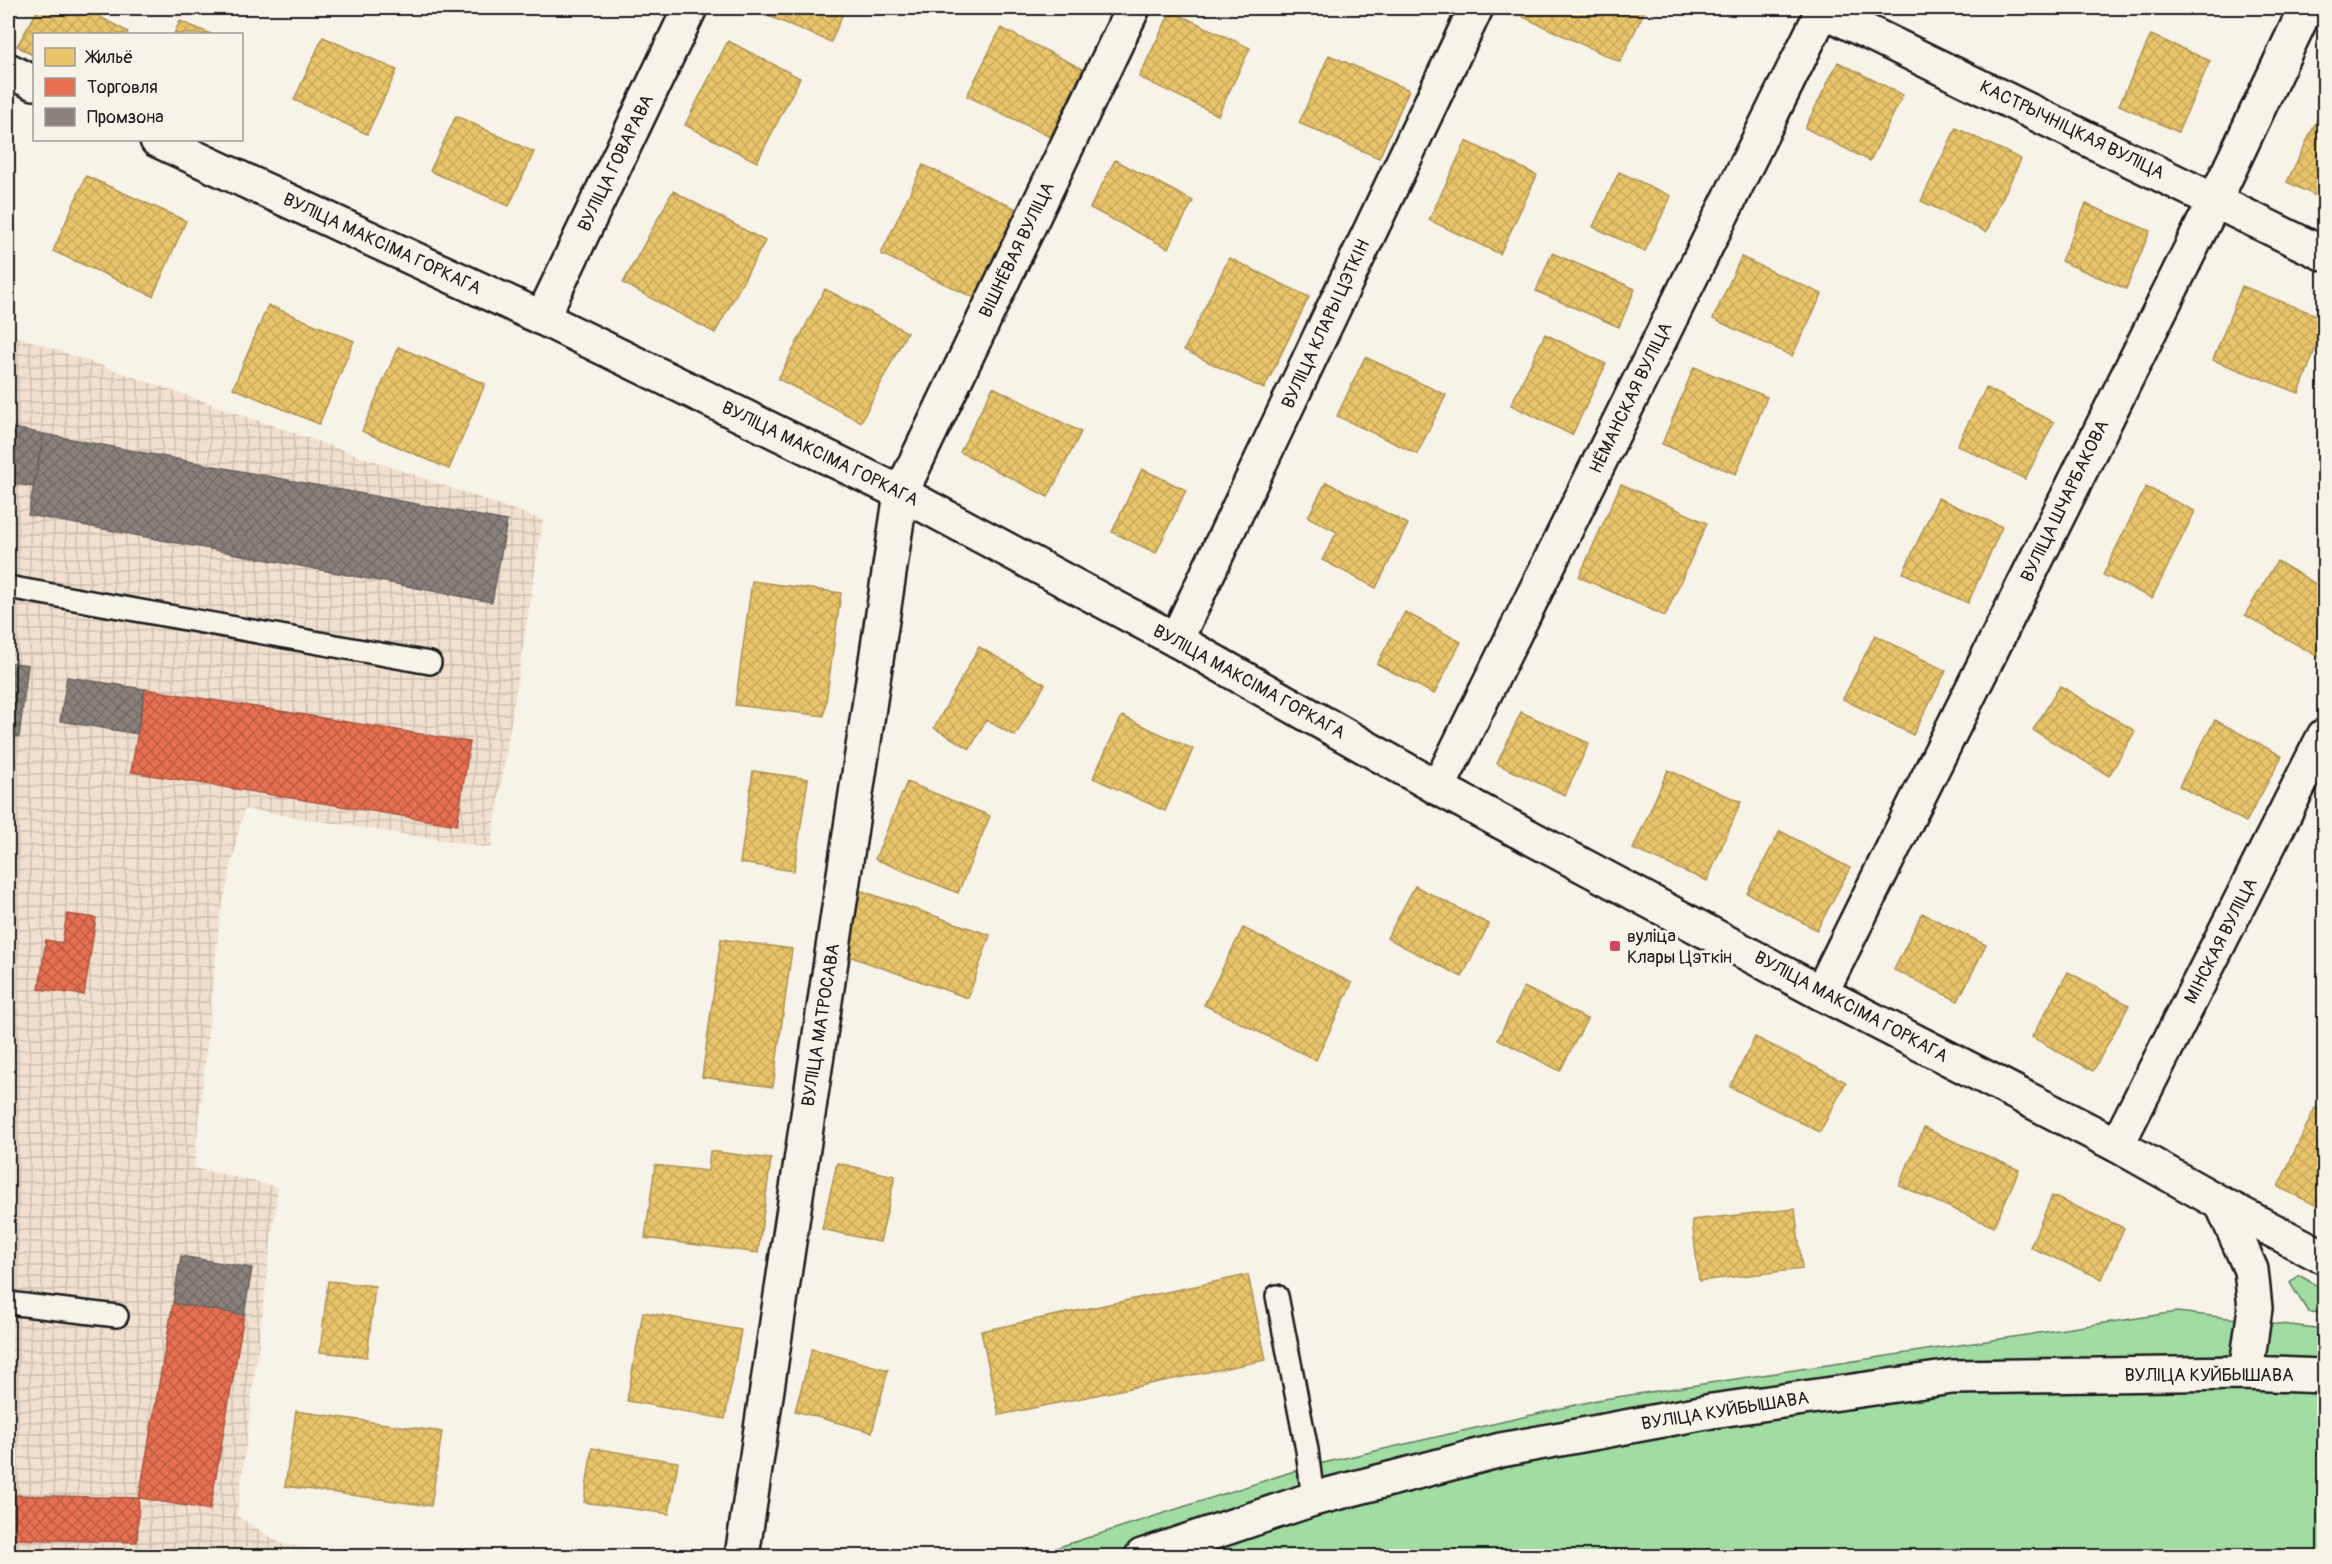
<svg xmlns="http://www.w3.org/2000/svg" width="2332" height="1564" font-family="Pangolin,sans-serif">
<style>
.industrial{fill:url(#industrial-grid)}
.grass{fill:#a1dda3;stroke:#5e7c60;stroke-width:1.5}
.homes{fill:url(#homes-cross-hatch);stroke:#ac9253;stroke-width:1.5}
.shops{fill:url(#shops-cross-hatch);stroke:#aa5641;stroke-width:1.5}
.industry{fill:url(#industry-cross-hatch);stroke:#69635f;stroke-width:1.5}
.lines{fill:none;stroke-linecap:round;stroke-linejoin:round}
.service-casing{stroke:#1c1c1c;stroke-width:26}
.minor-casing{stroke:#1c1c1c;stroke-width:38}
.tertiary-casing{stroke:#1c1c1c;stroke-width:38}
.secondary-casing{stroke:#1c1c1c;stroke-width:38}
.service{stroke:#f7f3e8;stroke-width:21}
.minor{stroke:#f7f3e8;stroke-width:33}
.tertiary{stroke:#f7f3e8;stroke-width:33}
.secondary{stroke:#f7f3e8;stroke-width:33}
.poi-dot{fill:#d1495b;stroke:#f7f3e8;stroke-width:2}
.labels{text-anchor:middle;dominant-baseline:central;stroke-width:6;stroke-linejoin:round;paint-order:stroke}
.street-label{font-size:18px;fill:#1c1c1c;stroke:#f7f3e8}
.poi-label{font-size:18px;fill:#1c1c1c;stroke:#f7f3e8;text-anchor:start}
</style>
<defs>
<pattern id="industrial-grid" width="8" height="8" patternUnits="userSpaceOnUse" patternTransform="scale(1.5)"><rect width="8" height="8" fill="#f1e0cf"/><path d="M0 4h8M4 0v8" fill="none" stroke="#cec0b1"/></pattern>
<pattern id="homes-cross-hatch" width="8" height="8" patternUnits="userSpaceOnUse" patternTransform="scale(1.5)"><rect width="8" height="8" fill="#e9c46a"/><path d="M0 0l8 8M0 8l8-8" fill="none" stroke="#c7a85b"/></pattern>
<pattern id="shops-cross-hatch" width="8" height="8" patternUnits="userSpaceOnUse" patternTransform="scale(1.5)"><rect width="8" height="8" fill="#e76f51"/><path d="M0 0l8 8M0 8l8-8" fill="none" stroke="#ba5a42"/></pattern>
<pattern id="industry-cross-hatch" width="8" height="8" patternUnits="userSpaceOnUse" patternTransform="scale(1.5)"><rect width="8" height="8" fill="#8a817c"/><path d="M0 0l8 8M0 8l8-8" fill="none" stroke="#706965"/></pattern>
</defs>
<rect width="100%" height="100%" fill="#f7f3e8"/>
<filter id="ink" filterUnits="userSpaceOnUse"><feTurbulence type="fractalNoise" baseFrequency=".0167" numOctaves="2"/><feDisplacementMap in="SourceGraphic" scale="12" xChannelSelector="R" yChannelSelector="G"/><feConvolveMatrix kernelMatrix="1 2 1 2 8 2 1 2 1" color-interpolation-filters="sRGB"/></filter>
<g filter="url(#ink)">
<path class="industrial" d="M8,333L543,520L491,848L244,809L220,916L194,1168L278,1187L237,1516L282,1544L358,1556H8Z"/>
<path class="grass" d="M2299,1275L2324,1290V1313L2308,1312L2290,1283Z
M2177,1312L2324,1329V1556H1031L1310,1466L1597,1400Z"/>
<path class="homes" d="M39,8H84L128,32L127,34H34V56L17,46Z
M773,8H845L831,42L769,16Z
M1527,8H1646L1620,62L1523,17Z
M2244,8H2259L2256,14Z
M1171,11L1250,48L1218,115L1139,77Z
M180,21L211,34H174Z
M1001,28L1083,69L1050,137L967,96Z
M2151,35L2210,61L2178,132L2119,105Z
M323,37L397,70L367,134L294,100Z
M728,41L800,78L757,162L685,125Z
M1329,55L1409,90L1379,158L1299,123Z
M1838,62L1903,95L1870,161L1805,128Z
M2320,114L2324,116V200L2287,182Z
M456,116L534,152L509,206L430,171Z
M1956,128L2021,159L1986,232L1921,201Z
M1466,141L1537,175L1500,254L1429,220Z
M1115,160L1193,201L1168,248L1090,208Z
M923,165L1021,211L979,300L881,254Z
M1619,172L1671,196L1645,251L1593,227Z
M86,176L186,221L153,296L53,251Z
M673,191L765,241L715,333L623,283Z
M2086,204L2150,231L2126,289L2061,261Z
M1552,253L1635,289L1619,327L1536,291Z
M1741,257L1822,294L1792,356L1713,319Z
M1229,258L1309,297L1264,389L1184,350Z
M2242,286L2324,318V325L2299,393L2213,360Z
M825,289L907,332L861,422L778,379Z
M268,305L354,341L319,424L233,388Z
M1545,334L1606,364L1572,435L1511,405Z
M398,347L485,384L449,469L362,431Z
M1365,357L1446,395L1417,454L1337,416Z
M1694,367L1767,397L1736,474L1662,444Z
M993,387L1081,432L1048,497L960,452Z
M1986,388L2054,422L2025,479L1957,445Z
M1142,469L1186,490L1156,553L1112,532Z
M1326,482L1408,524L1376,588L1322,560L1337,532L1308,517Z
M1621,484L1707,523L1665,616L1579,577Z
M2146,487L2195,511L2152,598L2103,575Z
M1938,498L2002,527L1968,603L1903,573Z
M2277,561L2324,589V649L2320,658L2245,615Z
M752,581L841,593L824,716L735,705Z
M1405,612L1461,642L1434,694L1377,664Z
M1875,635L1946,671L1913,735L1843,699Z
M979,647L1045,684L1015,736L986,720L970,749L934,728Z
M2060,686L2135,731L2109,776L2033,730Z
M1521,712L1589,743L1565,795L1497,764Z
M1122,716L1193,749L1165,811L1093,778Z
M2215,720L2282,756L2246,822L2179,786Z
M1668,770L1741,802L1707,881L1633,849Z
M753,771L808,779L794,871L740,863Z
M907,782L990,816L958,893L875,859Z
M1780,831L1850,868L1817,930L1747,893Z
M1415,886L1489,924L1462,977L1387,938Z
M862,891L990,935L968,998L840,953Z
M1922,913L1986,945L1958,1001L1894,970Z
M1243,928L1352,983L1316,1060L1204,1005Z
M721,939L792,949L773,1087L702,1077Z
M2068,972L2129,1005L2093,1071L2032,1037Z
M1524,987L1587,1019L1560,1071L1498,1039Z
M1755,1037L1846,1082L1820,1132L1730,1087Z
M2315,1108L2324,1113V1209L2278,1187Z
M1924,1128L2019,1170L1994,1227L1899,1185Z
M710,1151L771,1159L758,1253L645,1238L655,1165L708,1171Z
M837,1163L895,1176L880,1242L822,1229Z
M2052,1196L2124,1228L2102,1279L2030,1247Z
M1795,1209L1802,1269L1699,1281L1692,1220Z
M1248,1275L1266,1360L999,1415L981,1331Z
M328,1281L375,1286L367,1357L320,1352Z
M643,1312L741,1330L725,1419L627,1401Z
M812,1349L888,1370L872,1432L795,1411Z
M296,1411L442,1432L431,1506L285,1486Z
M592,1448L678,1462L669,1514L584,1502Z"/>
<path class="shops" d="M145,689L470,742L457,825L131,772Z
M67,914L96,918L84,995L39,989L46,940L62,943Z
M173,1303L244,1315L210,1510L139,1498Z
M8,1495L139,1498L137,1542L8,1539Z"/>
<path class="industry" d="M8,427L44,434L33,487L8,482Z
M44,434L507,521L492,602L28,515Z
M8,662L28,665L19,737L8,735Z
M67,677L145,689L137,734L60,721Z
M181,1256L252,1268L244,1315L173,1303Z"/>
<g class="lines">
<g class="service-casing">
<path id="service" d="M8,587L430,663
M1277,1296L1307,1450L1313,1499
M8,1303L117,1316"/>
</g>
<g class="minor-casing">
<path id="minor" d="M1818,8L2324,254
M542,318L690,8
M1176,640L1476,8
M1438,788L1824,8
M1821,993L2215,200L2306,8
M2117,1145L2324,736
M742,1556L901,493L1133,8"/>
</g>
<g class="tertiary-casing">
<path id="tertiary" d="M8,70L34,83
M157,140L542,318L901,493L1176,640L1438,788L1821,993L2117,1145L2222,1204L2324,1257"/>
</g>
<g class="secondary-casing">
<path id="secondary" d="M2222,1204L2251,1270L2255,1308L2246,1373
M1142,1556L1313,1499L1501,1450L1712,1411L1952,1377L2246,1373L2324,1376"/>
</g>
<use href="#service" class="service"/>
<use href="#minor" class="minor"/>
<use href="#tertiary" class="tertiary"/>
<use href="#secondary" class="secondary"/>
</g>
</g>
<rect class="poi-dot" x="1609" y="940" width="12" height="12" rx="3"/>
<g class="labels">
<g class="street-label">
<text transform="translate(2072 130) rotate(26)">КАСТРЫЧНІЦКАЯ ВУЛІЦА</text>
<text transform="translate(616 163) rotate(-64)">ВУЛІЦА ГОВАРАВА</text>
<text transform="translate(382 244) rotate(25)">ВУЛІЦА МАКСІМА ГОРКАГА</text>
<text transform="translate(1017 250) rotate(-64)">ВІШНЁВАЯ ВУЛІЦА</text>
<text transform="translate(1326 324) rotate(-65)">ВУЛІЦА КЛАРЫ ЦЭТКІН</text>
<text transform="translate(1631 398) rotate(-64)">НЁМАНСКАЯ ВУЛІЦА</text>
<text transform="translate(820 454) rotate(26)">ВУЛІЦА МАКСІМА ГОРКАГА</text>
<text transform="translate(2065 501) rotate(-64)">ВУЛІЦА ШЧАРБАКОВА</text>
<text transform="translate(1249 682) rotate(29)">ВУЛІЦА МАКСІМА ГОРКАГА</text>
<text transform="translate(2221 941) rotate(-63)">МІНСКАЯ ВУЛІЦА</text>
<text transform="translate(1851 1007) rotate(28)">ВУЛІЦА МАКСІМА ГОРКАГА</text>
<text transform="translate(821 1025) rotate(-81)">ВУЛІЦА МАТРОСАВА</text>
<text x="2209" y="1375">ВУЛІЦА КУЙБЫШАВА</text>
<text transform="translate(1725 1411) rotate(-9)">ВУЛІЦА КУЙБЫШАВА</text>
</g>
<g class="poi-label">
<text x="1627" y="936">вуліца<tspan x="1627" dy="21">Клары Цэткін</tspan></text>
</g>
</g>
<rect width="2332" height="1564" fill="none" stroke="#f7f3e8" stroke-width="30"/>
<rect x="15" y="15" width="2302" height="1534" fill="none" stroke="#1c1c1c" stroke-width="2" filter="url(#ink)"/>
<rect x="33" y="33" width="210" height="108" fill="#f7f3e8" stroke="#9f9d96" stroke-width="1.5"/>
<rect x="45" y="48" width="30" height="18" fill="#e9c46a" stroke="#9f9d96" stroke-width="1.5"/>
<text x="87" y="63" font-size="18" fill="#1c1c1c">Жильё</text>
<rect x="45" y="78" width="30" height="18" fill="#e76f51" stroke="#9f9d96" stroke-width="1.5"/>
<text x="87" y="93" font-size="18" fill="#1c1c1c">Торговля</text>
<rect x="45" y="108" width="30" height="18" fill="#8a817c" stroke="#9f9d96" stroke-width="1.5"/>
<text x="87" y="123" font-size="18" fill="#1c1c1c">Промзона</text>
</svg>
